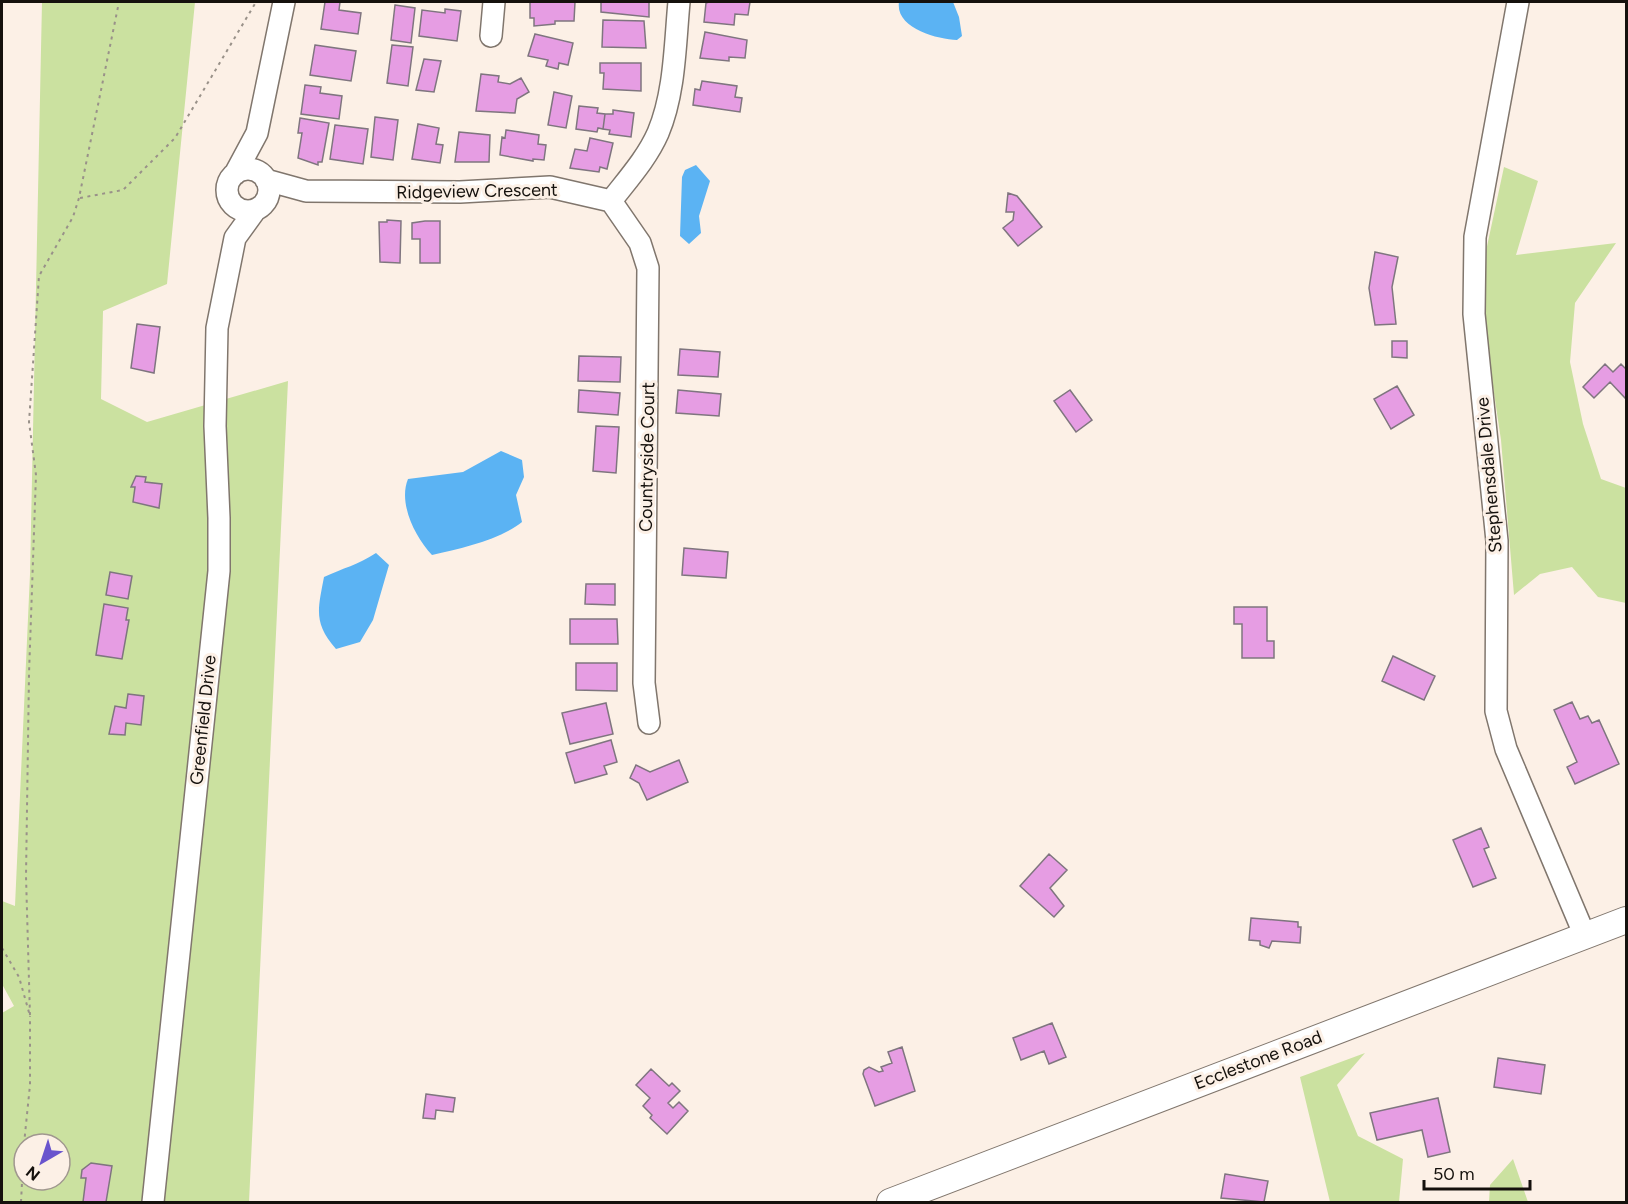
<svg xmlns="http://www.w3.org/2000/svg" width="1628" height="1204" font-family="Figtree,sans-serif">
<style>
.green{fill:#cbe1a0;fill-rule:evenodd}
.water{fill:#5bb3f3}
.building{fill:#e69de3;stroke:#7f757f;stroke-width:1.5}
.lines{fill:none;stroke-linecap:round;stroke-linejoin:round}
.minor-casing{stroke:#80766d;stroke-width:24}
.major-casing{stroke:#80766d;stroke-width:28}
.path{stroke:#999189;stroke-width:2;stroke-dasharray:3 4.5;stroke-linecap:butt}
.minor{stroke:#fff;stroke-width:21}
.major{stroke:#fff;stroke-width:26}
.labels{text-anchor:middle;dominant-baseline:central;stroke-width:6;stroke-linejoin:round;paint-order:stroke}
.street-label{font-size:18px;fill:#15110d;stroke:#fcf0e6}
</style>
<rect width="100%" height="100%" fill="#fcf0e6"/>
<path class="green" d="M42,2H195L167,284L103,311L101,399L147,422L288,381L249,1202H2V1013L14,1006L2,984V901L15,906L30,574ZM24,1144H60V1180H24Z
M1504,167L1538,181L1516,255L1616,243L1575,303L1570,362L1583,424L1601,479L1626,488V603L1598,597L1572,567L1540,574L1514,595L1501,440L1485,333L1486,251Z
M1365,1053L1337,1085L1358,1136L1403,1159L1399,1202H1330L1300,1077Z
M1513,1159L1528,1202H1489L1490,1185Z"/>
<path class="water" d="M899,2H953L959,17L962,36L957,40C937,39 895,28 899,2Z
M696,165L710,181L699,216L701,233L689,244L680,236L682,177L685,170Z
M501,451L522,460L524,477L516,495L522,522C499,540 462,548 432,555C415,537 398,503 408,479L463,472Z
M376,553L389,565L373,620L360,642L336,649C313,623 318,609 324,577C343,568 358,565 376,553Z"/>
<path class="building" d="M325,2H340L339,10L361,13L358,34L321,29Z
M530,2H575L574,21H555V24L534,26V18H530Z
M601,2H649V17L601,12Z
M709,2H750L748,15L735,14L734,25L704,22L706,3Z
M395,5L415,8L411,43L391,40Z
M445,9L461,11L457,41L419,36L422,10L445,13Z
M603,20L644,21L646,48L602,47Z
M705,32L747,40L745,58L729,57V61L700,58Z
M535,34L573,43L568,65L559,63L558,69L546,66L548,60L528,56Z
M315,45L356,51L351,81L310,75Z
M392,45L413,47L408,86L387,83Z
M424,59L441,61L434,92L416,90Z
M600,63H641V91L603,89L604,73H600Z
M481,74L499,76L498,82L510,84L521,78L529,92L517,99L515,113L476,111Z
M702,81L737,86L735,97L742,98L740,112L693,105L695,89L700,90Z
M305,85L321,87L320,93L342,96L339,119L301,114Z
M554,92L572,96L566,128L548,125Z
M579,106L598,108L597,113L605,114L603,129L598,128L597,132L576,129Z
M613,110L634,113L631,137L609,134L610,130L603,129L605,114H613Z
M375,117L398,120L393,160L371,157Z
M300,118L329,123L322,162H318V165L298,158L302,133H298Z
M418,124L439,128L436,144L443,145L440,163L412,159Z
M335,125L368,129L363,164L330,159Z
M506,130L539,135L538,144L546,145L544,160L533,159V161L500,155L502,137L505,138Z
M459,132L490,135L489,162H455Z
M590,138L613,143L607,169L600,167L599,172L570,168L575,149L587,151Z
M1008,193L1017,196L1042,227L1018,246L1003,228L1013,220L1014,212H1006Z
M387,220L401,221L400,263L380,262L379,222H387Z
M425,221H440V263H420V239H412V223Z
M1375,252L1398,257L1392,287L1396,324L1375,325L1369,288Z
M137,324L160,327L154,373L131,368Z
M1392,341H1407V358L1392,357Z
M680,349L720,352L718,377L678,375Z
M579,356L621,357L620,382L578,381Z
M1605,364L1613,372L1621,364L1626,369V399L1610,382L1594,398L1583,387Z
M1397,386L1414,415L1391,429L1374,399Z
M579,390L620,393L618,415L578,412Z
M678,390L721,394L719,416L676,413Z
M1070,390L1092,420L1076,432L1054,401Z
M596,426L619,427L616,473L593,471Z
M136,476L146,477L145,482L162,484L159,508L133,502L135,487H131Z
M684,548L728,552L726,578L682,575Z
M110,572L132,576L128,599L106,595Z
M586,584H615V605L585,604Z
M104,604L128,608L126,620H129L122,659L96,655Z
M1234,607H1267V641H1274V658H1242V624H1234Z
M570,619H617L618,644H570Z
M1393,656L1435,676L1424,700L1382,681Z
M576,663H617V691L576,690Z
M128,694L144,696L141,725L126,723L125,735L109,734L115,706L126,708Z
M1572,702L1580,719L1588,716L1592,723L1599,720L1619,764L1575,784L1567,767L1577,762L1554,710Z
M606,703L613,734L570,744L562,713Z
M611,740L617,762L604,766L607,774L575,783L566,753Z
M679,760L688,782L647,800L639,783L630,778L636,765L650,772Z
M1481,828L1489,847L1484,849L1496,878L1473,887L1453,840Z
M1049,854L1067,870L1050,888L1064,906L1054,917L1020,886Z
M1251,918L1298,922V927H1301L1300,943L1272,941L1269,948L1260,945V941L1249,940Z
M1052,1023L1066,1057L1049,1064L1044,1051L1021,1060L1013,1038Z
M902,1047L915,1091L875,1106L863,1074L864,1070L869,1067L879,1072L883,1071L881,1067L892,1063L888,1052Z
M1498,1058L1545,1065L1541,1094L1494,1087Z
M651,1069L669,1086L672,1083L680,1091L668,1103L673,1108L679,1102L688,1111L667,1134L650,1118L652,1115L643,1106L650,1098L636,1085Z
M426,1094L455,1098L453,1112L436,1110L435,1119L423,1118Z
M1438,1098L1450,1152L1428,1157L1422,1130L1377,1140L1370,1113Z
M91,1163L112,1166L106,1202H83L86,1178H81L82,1170Z
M1225,1174L1268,1181L1264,1202L1221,1198Z"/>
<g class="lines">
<g class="minor-casing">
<path id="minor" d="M1518,2L1475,237L1474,314L1497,541L1496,711L1506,749L1585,936
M491,36L494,2
M227 190a21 21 0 1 1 42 0a21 21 0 1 1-42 0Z
M235,174L257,133L284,2
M266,180L306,191L460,192L550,187L611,201
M611,201L640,243L648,268L644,683L649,723
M611,201C628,179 647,158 658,133C675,93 675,44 679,2
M153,1202L219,571V518L215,426L217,328L235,238L256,209"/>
</g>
<g class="major-casing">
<path id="major" d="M890,1202L1626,920"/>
</g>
<path class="path" d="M80,198L123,190L175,138L256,2
M2,948L19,977L30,1016L26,876L29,674L36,475L29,422L39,276L73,217L79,198L119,2
M24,1144L30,1085V1016
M21,1202L24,1144"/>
<use href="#minor" class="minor"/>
<use href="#major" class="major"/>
</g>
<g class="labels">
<g class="street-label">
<text transform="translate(477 191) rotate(-1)">Ridgeview Crescent</text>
<text transform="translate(647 457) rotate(-89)">Countryside Court</text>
<text transform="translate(1489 475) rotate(-95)">Stephensdale Drive</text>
<text transform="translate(203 720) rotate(-84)">Greenfield Drive</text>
<text transform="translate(1258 1060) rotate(-21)">Ecclestone Road</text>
</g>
</g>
<rect width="1628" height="1204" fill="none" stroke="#15110d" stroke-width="6"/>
<g transform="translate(42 1162) rotate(219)"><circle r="28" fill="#fcf0e6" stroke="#a0978f" stroke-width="1.5"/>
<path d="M0-4.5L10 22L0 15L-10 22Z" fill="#6954cd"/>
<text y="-9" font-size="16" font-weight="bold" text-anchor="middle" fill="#15110d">N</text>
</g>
<path d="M1424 1180v9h106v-9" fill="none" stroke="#15110d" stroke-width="3"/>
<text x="1433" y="1180" font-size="18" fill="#15110d" stroke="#fcf0e6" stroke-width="4.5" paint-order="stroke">50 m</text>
</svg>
